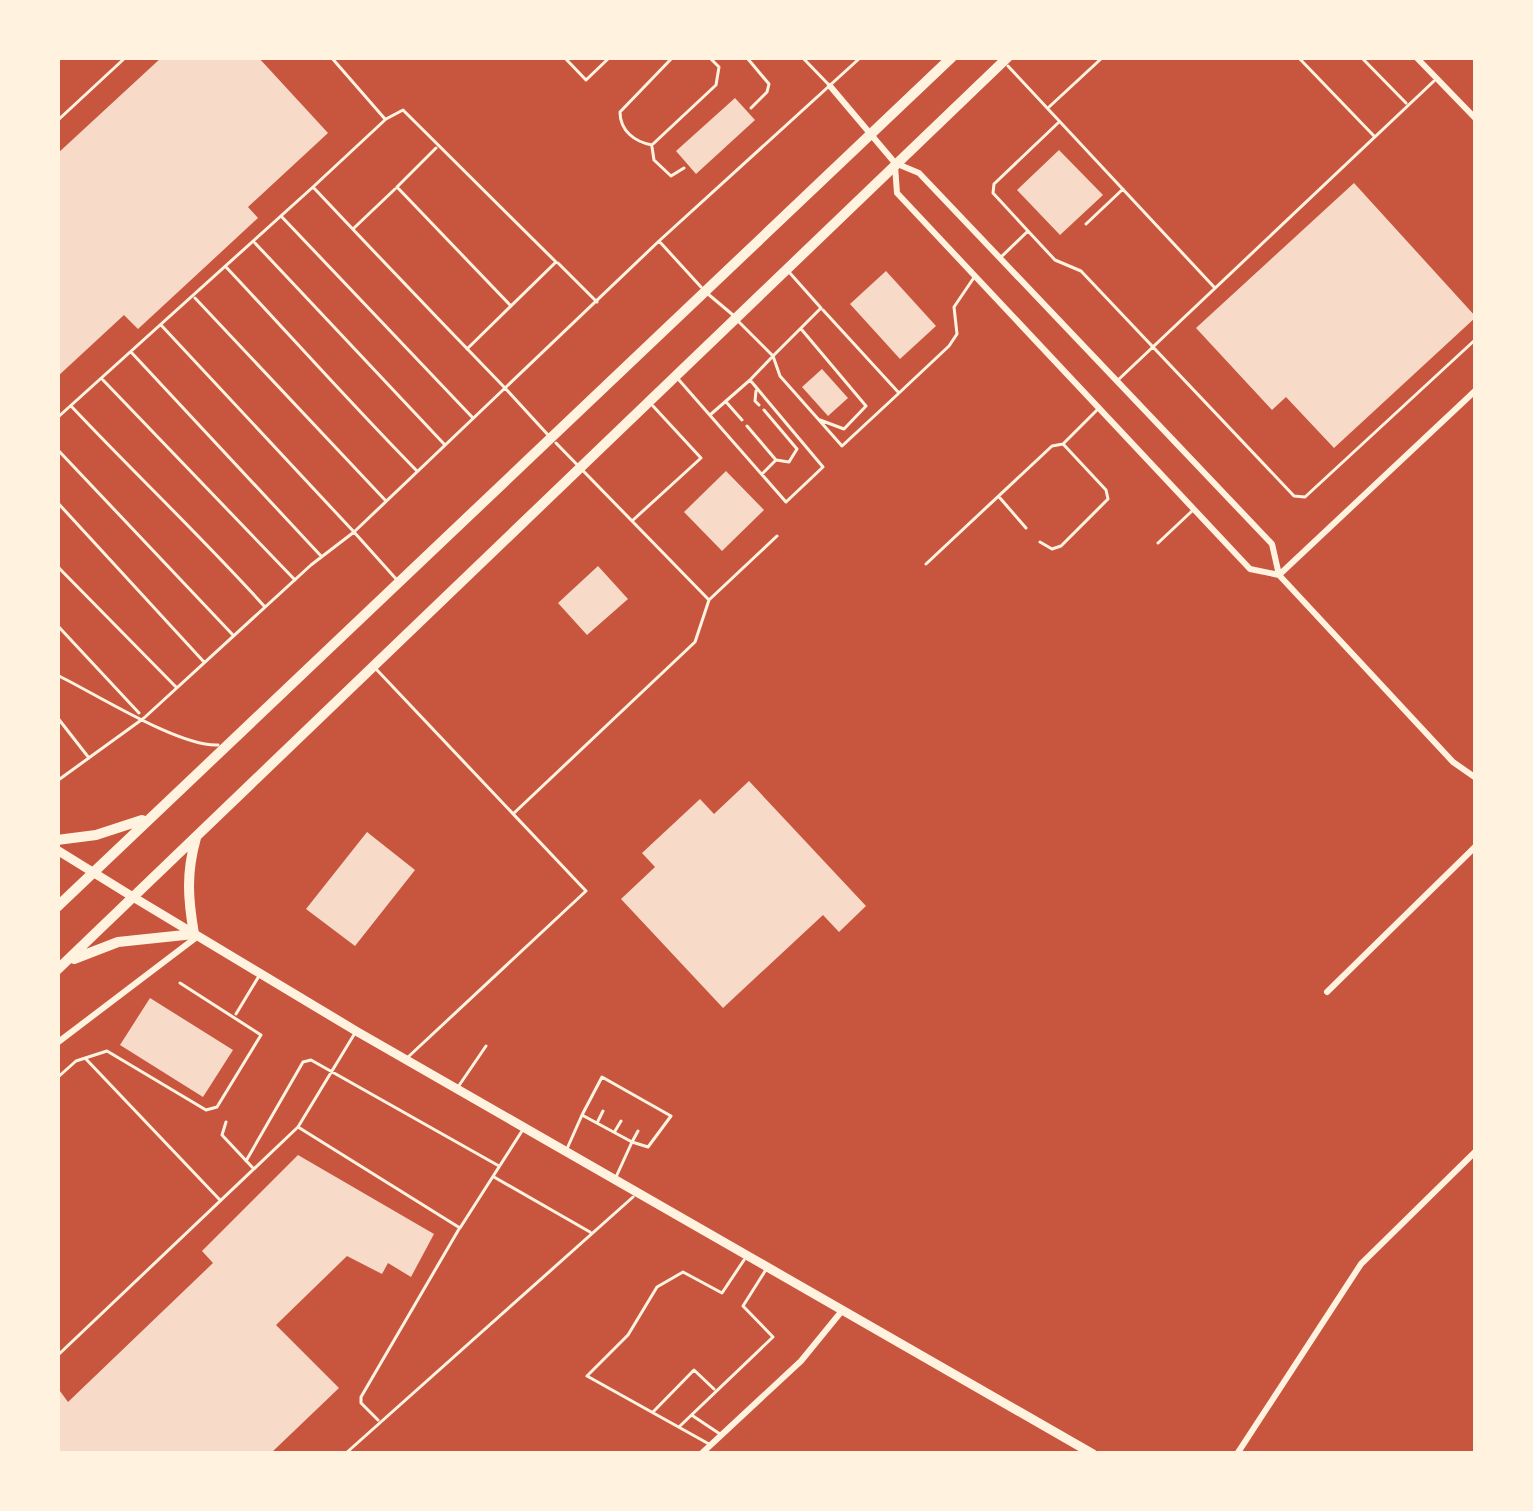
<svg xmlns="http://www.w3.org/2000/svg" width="1533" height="1511" font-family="'Roboto Condensed',sans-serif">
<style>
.building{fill:#f7dbc8}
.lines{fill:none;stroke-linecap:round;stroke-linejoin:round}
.service{stroke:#fff3e0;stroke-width:3}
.minor{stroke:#fff3e0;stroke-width:6}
.tertiary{stroke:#fff3e0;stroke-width:9}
.secondary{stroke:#fff3e0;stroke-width:9}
.trunk{stroke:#fff3e0;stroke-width:10}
</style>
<rect width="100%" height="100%" fill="#c8553d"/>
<path class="building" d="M162,57H258L328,133L248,207L258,218L138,329L124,315L57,377V154Z
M735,98L755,120L696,174L676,151Z
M1059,150L1103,195L1060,235L1017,190Z
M1354,183L1476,317L1334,448L1286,397L1272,410L1196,328Z
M886,271L936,326L900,359L850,304Z
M822,369L848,398L828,416L802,387Z
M726,471L764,510L722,551L684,512Z
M598,566L628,599L587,635L558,603Z
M749,781L866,906L839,932L823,915L723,1008L621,899L655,867L642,853L700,799L714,814Z
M367,832L415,870L355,946L306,909Z
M150,998L233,1050L203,1097L120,1045Z
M298,1155L434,1234L411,1277L388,1263L382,1274L347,1256L276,1325L339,1388L270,1454H57V1387L68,1402L213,1263L202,1251Z"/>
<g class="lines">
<path class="service" d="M331,57L385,119
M564,57L586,80L610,57
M802,57L829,85
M1298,57L1374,136
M1361,57L1406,103
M748,59L769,84L767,92L751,108
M1008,66L1214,287
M1049,107L1103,57
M57,121L126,57
M653,144L716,85L719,67L709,57
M652,145C635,142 620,131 620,112L673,57
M652,147L654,160L671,176L684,168
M436,148L397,187L510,305
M281,216L472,417
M1086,224L1123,189
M354,228L395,189
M1028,231L1055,260L1081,271L1294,496L1305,497L1476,339
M659,241L861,57
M255,243L445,445
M1000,258L1028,231L993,193L994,184L1058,123
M558,263L597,302
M226,267C290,335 351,404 416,470
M708,294L733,315
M195,298L386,501
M823,310L899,393L949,346L957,334L954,307L975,276
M739,322L773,356L821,308L789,272
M802,330L866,406L844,429L820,420
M467,349L556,262L403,110L386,119L313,187C377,255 441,322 505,388L659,241L701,287
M131,352L321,556
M103,380L295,580
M679,380L786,502L823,467L750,380L710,415
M750,380L773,356L780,376L842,446L898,394
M1118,380L1434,81
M756,391L755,401L759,405
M727,403L742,420
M72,407C136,475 203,538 265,607
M57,418L313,187
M747,426L776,460
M57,449L232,634
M762,474L776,460L789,462L797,449L764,410
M1000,498L1026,528
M57,502L204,662
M632,521L701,458L653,406
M1040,542L1052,549L1061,546L1108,499L1106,490L1064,445
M1158,543L1192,511
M926,564L1052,446L1063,444L1097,410
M57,566L176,687
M397,580L354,532L505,388L549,436
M710,599L777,536
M57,625L139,713
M377,670L586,891L407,1058
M57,675C96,694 179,747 218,745
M57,717L89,758
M57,781L144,718L311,565L354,532L161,325
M513,814L695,642L709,600L556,443
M236,1014L259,976
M355,1033L298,1127L460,1228L522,1131
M85,1058L219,1199
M57,1078L76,1061L107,1051L206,1110L217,1107L261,1035L180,983
M458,1087L486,1046
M582,1115L602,1077L671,1116L648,1147L632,1142L638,1131
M598,1121L603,1111
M226,1122L222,1135L252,1167
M615,1131L621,1121
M566,1151L582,1115L632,1142L616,1177
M246,1161L303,1062L311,1060L499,1166
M494,1177L590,1232
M57,1356L298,1127
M653,1412L694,1370L714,1389
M693,1416L720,1434
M378,1420L361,1403V1397L459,1229
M680,1426L773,1337L743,1306L767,1268
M709,1444L587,1376L628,1335L657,1287L683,1272L722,1293L744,1260
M345,1454L633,1197"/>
<path class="minor" d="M1416,57L1476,119
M830,86L895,163L919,173L1272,544L1279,575
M895,166L897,193L1250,569L1279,575
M1279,575L1453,762L1476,778
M1279,575L1476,390
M1327,992L1476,846
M57,1043L198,936
M701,1454L801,1361L841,1312
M1237,1454L1361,1264L1476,1151"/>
<path class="tertiary" d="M133,897L356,1031L1093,1454"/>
<path class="secondary" d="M57,850L133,897"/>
<path class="trunk" d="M57,840L96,835L142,820
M57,907L952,57
M74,959L118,942L194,934C188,899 186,873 196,838
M57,970L1008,57"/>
</g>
<rect width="1533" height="1511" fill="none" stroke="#fff3e0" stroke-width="120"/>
</svg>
